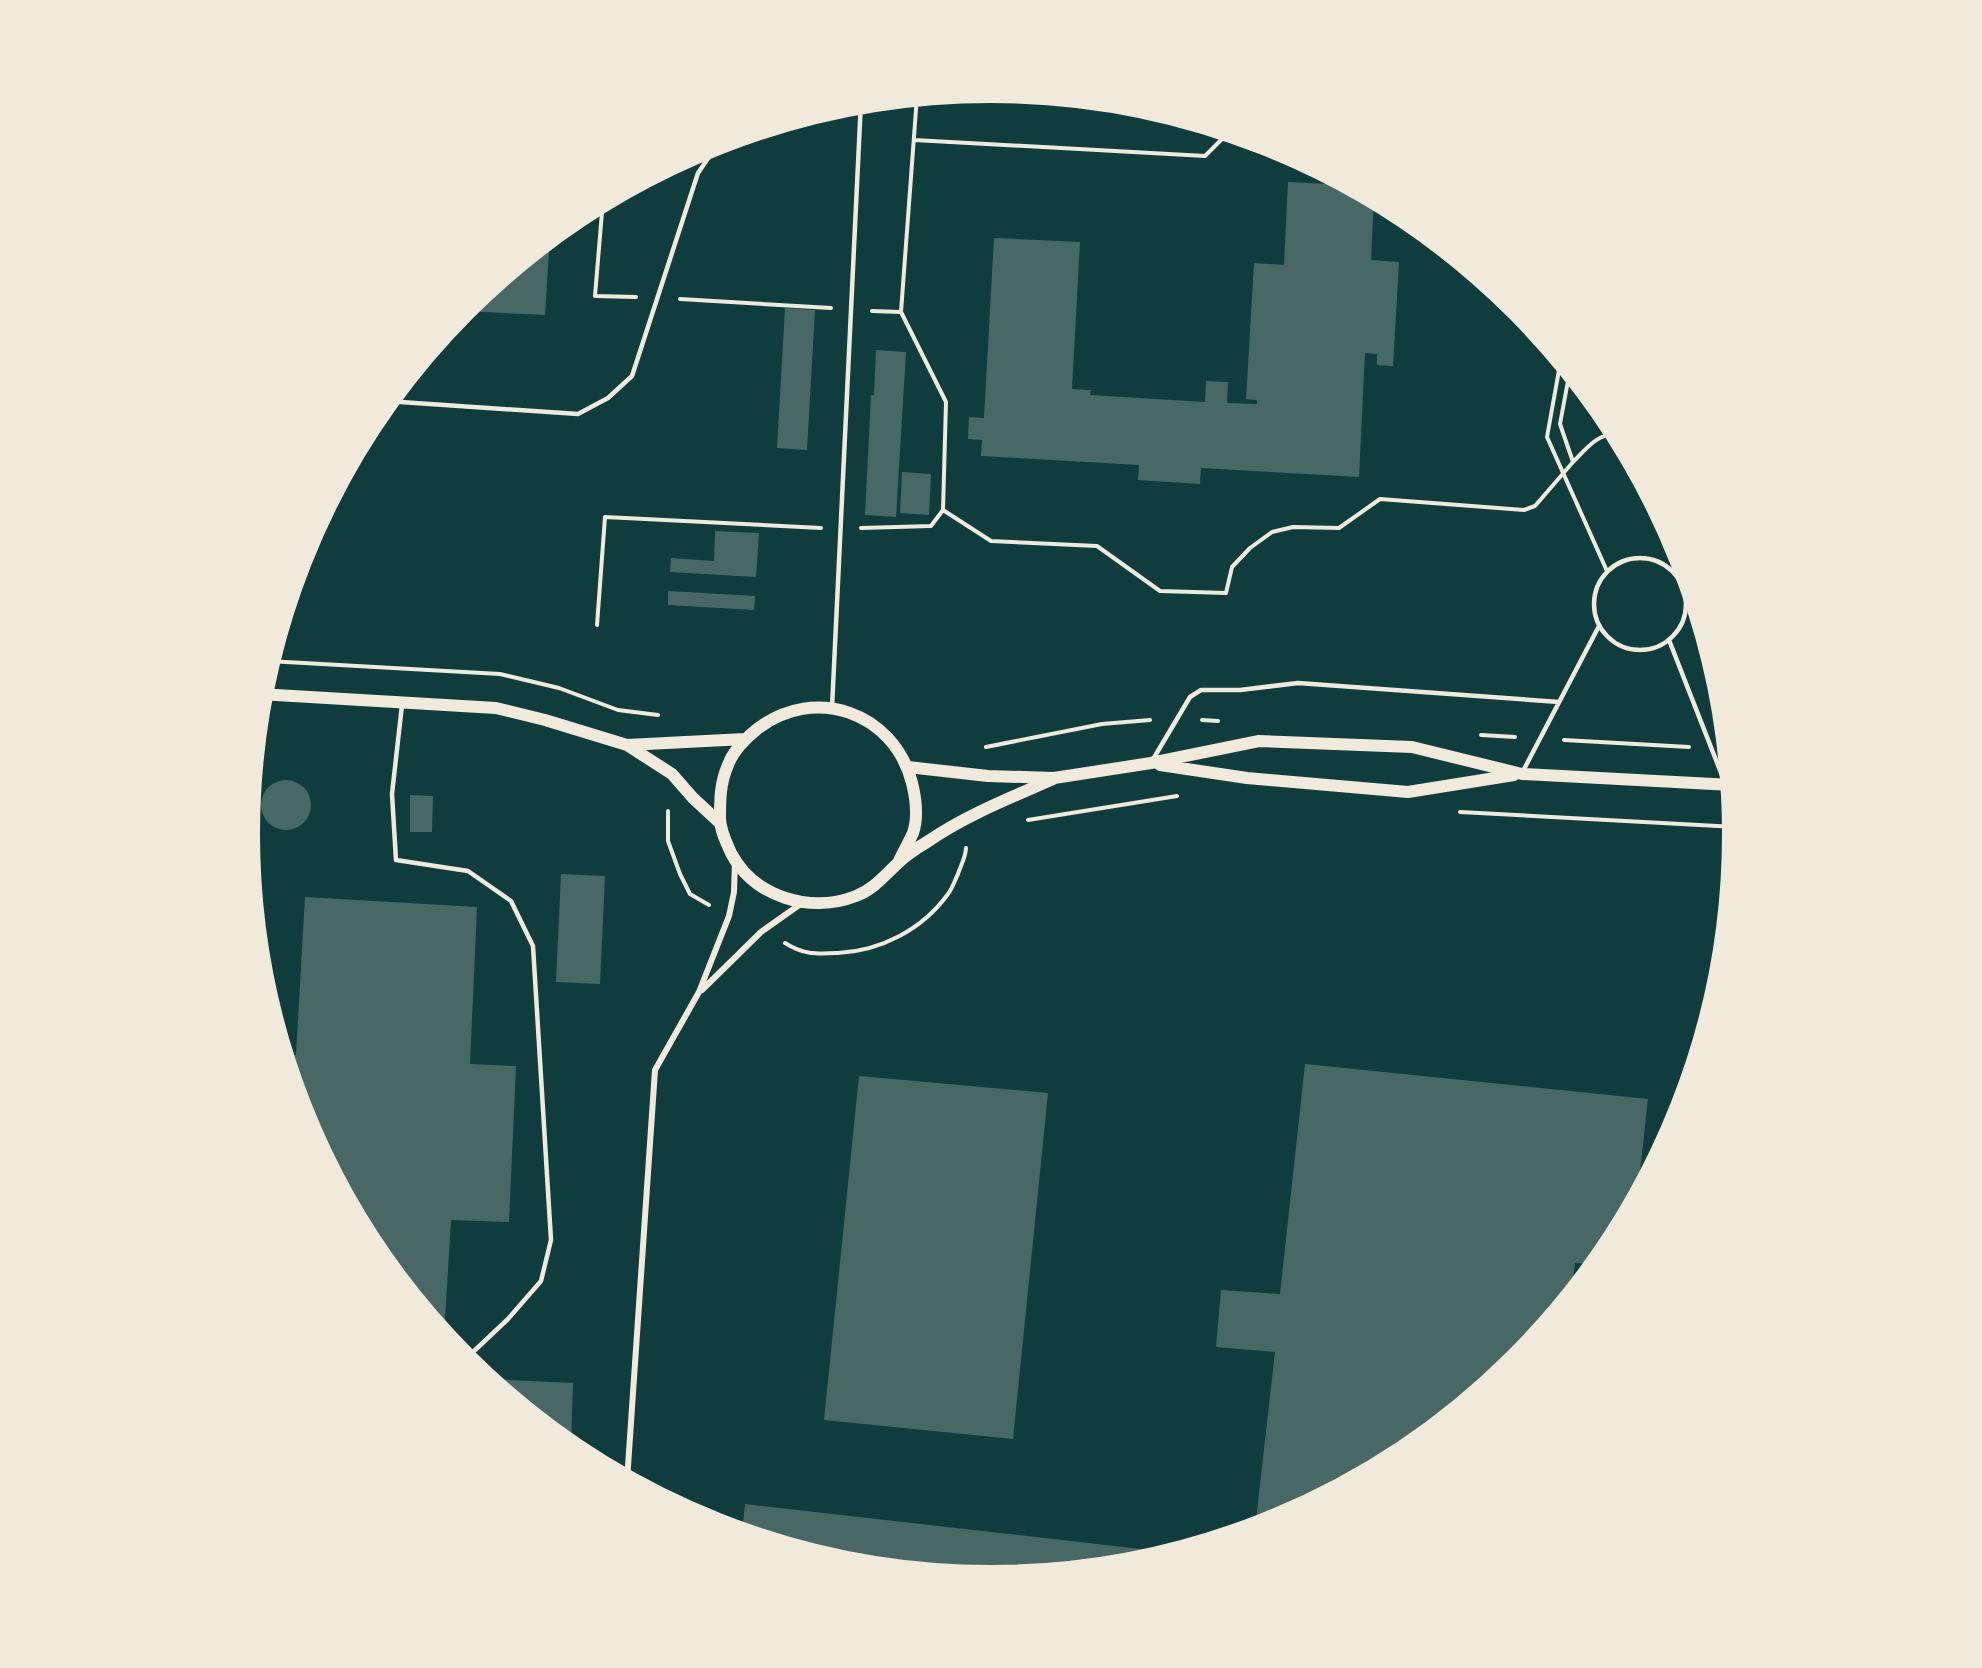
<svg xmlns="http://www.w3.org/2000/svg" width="1982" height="1668" font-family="'Crimson Pro',serif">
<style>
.building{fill:#486865}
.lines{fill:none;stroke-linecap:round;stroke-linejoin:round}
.path{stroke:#f1e9da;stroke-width:4}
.service{stroke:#f1e9da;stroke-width:4.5}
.minor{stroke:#f1e9da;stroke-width:6}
.secondary{stroke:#f1e9da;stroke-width:12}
.rim{fill:none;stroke:#f1e9da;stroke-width:8}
</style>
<rect width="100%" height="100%" fill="#0f3d3e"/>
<path class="building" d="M1288,182L1351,185L1374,197L1371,260L1399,262L1393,366L1377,365V354L1365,353L1359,477L1201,468L1200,484L1138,480L1139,465L981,456L982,440L968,439L969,417L984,418L994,238L1080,242L1072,389L1091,390L1090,395L1205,402L1206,381L1228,382L1227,403L1257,404V400L1246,399L1254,263L1284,265Z
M550,236L545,315L461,311L464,307Z
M785,308L815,310L807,450L777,448Z
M876,350L906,352L896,517L865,515L871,395H874Z
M902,472L931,474L929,515L900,513Z
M715,531L759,533L756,577L670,572L671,558L714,561Z
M668,591L755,596L754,610L668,605Z
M261 805a25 25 0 1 1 50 0a25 25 0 1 1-50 0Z
M410,795L433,796L432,832H410Z
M561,874L605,876L600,984L556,982Z
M305,897L477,907L470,1064L516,1066L509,1222L451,1220L444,1336L371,1248L302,1119L285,1063L286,1055H296Z
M1305,1064L1648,1099L1637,1199L1611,1248L1598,1264L1575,1263L1571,1296L1518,1361L1405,1454L1276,1523L1255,1529L1275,1352L1216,1347L1221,1290L1280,1294Z
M859,1076L1048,1093L1013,1439L824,1420Z
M486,1379L573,1383L571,1449Z
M745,1504L1176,1553L1136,1565L991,1580L845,1565L742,1534Z"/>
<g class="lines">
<path class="path" d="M914,140L1205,156L1230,131
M603,200L595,296L636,297
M680,299L831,308
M872,311L901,312L917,96
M1561,359L1547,437L1607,571
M1573,462C1586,449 1599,431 1619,435
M943,510L991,541L1097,546L1160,591L1226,593L1232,567L1250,548L1272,532L1293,527L1339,528L1380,499L1524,510L1535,506L1573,462L1560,424L1570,370
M861,528L931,526L943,510L946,402L901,312
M597,625L605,517L821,528
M268,661L500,674L559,688L618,710L658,715
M1202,720L1218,721
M1481,735L1515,737
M1564,740L1689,747
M986,747L1102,724L1150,720
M668,811V841L680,874L690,894L709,905
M1460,812L1736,827
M1028,820L1177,796
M785,943C804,955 816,954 838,953C880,951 922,930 948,894C952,889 955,880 958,874C961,865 966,856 966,848"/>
<path class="service" d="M386,401L578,414L608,398L632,376L698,173L720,141
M1594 604a46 46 0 1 1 92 0a46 46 0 1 1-92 0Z
M1669,640L1725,783
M402,705L392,794L396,860L468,871L511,901L533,946L551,1240L541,1281L508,1319L473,1352L467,1364
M832,708L861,101
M1152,761L1190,697L1201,690H1240L1298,683L1559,702
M1522,773L1599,626"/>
<path class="minor" d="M702,990L761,932L802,903
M627,1481L655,1070L699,992L729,916L734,892L735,861"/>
<path class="secondary" d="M259,694L496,708L545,720L627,745L745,739
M627,745L672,774L693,798L720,823
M1160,765L1247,778L1408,792L1514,775
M908,767L988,776L1054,778L1151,763L1259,741L1412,747L1522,774L1732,785
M899,861C903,852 909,842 913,833C918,818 916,799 912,783C894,712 814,684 756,730C745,739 733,751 728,765C720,783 720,800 720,818C720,830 726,842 731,853C754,897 810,914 856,896C874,889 884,876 898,863C906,855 917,848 927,842C966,815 1010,798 1053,779"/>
</g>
<path d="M0 0H1982V1668H0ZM256 834a735 735 0 1 1 1470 0a735 735 0 1 1-1470 0Z" fill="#f1e9da" fill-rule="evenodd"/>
<path class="rim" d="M256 834a735 735 0 1 1 1470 0a735 735 0 1 1-1470 0Z"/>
</svg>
